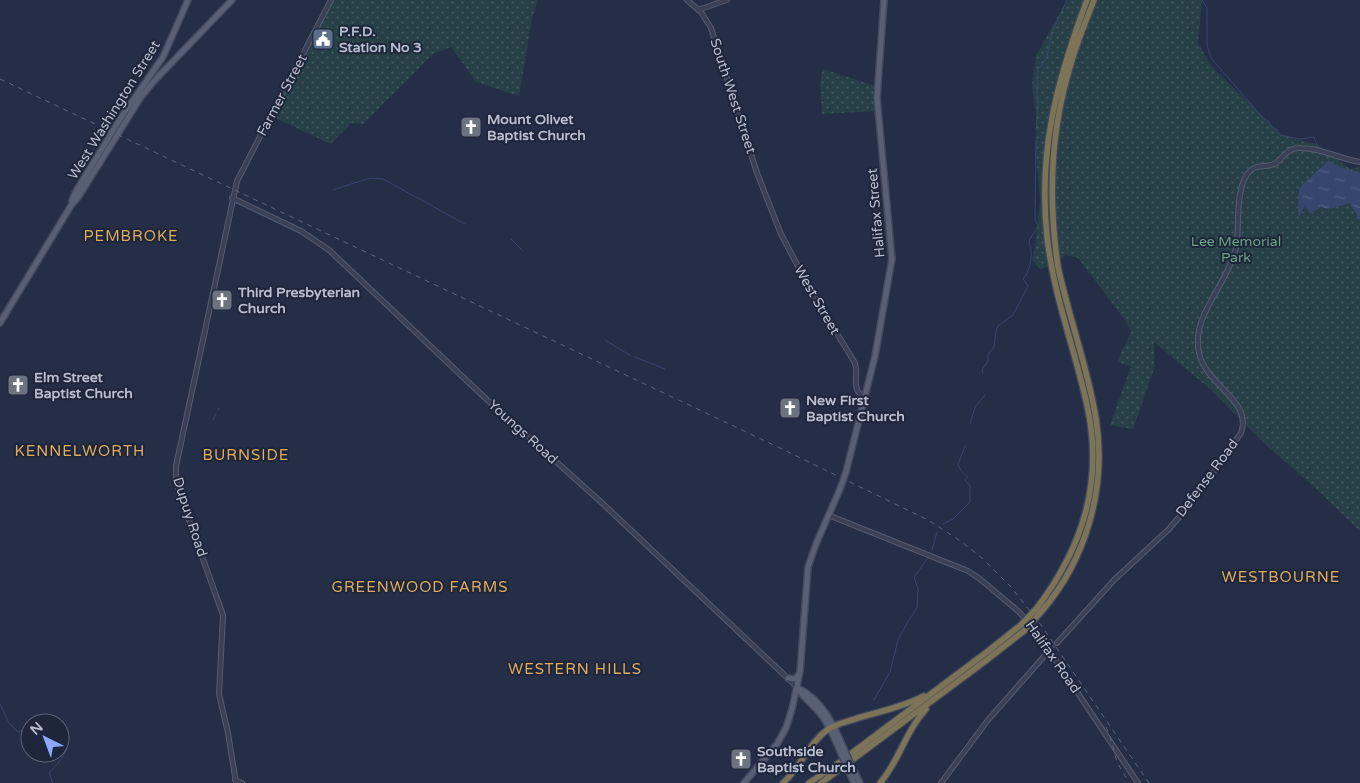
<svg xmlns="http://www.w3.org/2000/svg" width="1360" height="783" font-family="'Varela Round',sans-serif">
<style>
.park{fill:url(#park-dots)}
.water{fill:url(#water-ripples)}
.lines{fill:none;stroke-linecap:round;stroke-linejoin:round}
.stream{stroke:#36466f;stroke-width:1}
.minor-tunnel{stroke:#3b435b;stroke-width:4;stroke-dasharray:4 2;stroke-linecap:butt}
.minor-casing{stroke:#555c70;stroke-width:6}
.major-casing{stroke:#434a5f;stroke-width:8}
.highway-casing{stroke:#41495d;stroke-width:8}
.minor{stroke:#3a4156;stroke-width:4}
.major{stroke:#586076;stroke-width:5}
.highway{stroke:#7d7356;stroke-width:5.5}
.rail{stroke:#5b647d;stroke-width:1;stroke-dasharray:5 5;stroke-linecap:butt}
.major-bridge-casing{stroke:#434a5f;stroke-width:8;stroke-linecap:butt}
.highway-bridge-casing{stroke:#41495d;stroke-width:8;stroke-linecap:butt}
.major-bridge{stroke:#586076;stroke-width:5}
.highway-bridge{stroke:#7d7356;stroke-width:5.5}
.labels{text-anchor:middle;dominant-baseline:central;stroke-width:4;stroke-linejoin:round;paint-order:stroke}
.poi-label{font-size:14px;font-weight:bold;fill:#b7bdcf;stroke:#1e263b;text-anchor:start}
.street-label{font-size:14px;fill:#b7bdcf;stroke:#1e263b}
.park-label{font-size:14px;fill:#6ca281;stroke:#1e263b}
.neighbourhood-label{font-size:15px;letter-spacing:1px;fill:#e2ac5f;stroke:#1e263b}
</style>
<defs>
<pattern id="park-dots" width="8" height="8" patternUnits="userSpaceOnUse" patternTransform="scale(1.25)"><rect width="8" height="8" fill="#273f47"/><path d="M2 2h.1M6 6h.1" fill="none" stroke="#445960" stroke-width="1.8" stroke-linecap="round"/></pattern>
<pattern id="water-ripples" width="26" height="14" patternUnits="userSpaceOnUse" patternTransform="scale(1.25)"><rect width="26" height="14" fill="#36466f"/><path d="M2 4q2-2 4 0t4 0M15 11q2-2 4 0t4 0" fill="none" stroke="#515f82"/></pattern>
</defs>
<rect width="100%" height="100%" fill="#252e47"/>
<path class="park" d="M333,0H538L532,19L519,96L476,82L451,47L433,54L363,124L351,123L331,144L273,117Z
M1067,0H1202L1198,43L1212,67L1281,134L1291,138L1319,145L1350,169L1360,167V531L1313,486L1265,444L1210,389L1154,342V369L1133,429L1110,425L1131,366L1117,362L1131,332L1125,320L1078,258L1066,255L1041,270L1032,260L1036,241L1040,201L1036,152V116L1032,85L1036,56Z
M823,69L875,86L876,111L822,114L820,82Z"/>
<path class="water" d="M1329,160L1333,164L1360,173V221L1350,203C1340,205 1330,212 1321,207L1310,214L1307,208L1304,207L1300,216L1298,215L1299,188Z"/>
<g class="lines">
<path class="stream" d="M1202,0L1207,8V45L1211,58L1262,117L1269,122L1270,125L1277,130L1279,135L1300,139L1314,137L1317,146
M1036,130L1038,105L1037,89L1038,70L1047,57L1052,32L1067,0
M333,190L370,178L383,179L465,224
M511,239L523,251
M605,340L631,356
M635,357L665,369
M983,373L982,370L988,361V354L994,347L996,331L998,326L1013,315L1028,286L1023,279C1029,273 1032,260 1031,251C1031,247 1028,243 1030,239C1033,233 1037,231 1038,225L1035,220V215L1036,140
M218,410L219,408
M213,420L216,414
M970,424L975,407L985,395
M943,524L953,519L970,502V486L965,480L968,477L962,472L958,465L965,446
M932,550L937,532
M874,700L890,672L898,640L907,623L917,608L918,589L914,577L928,558
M0,704L9,723L18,732L30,727
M42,723L51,720L64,724C74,746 64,757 49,773L53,783"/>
<path class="minor-tunnel" d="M1048,652L1057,643"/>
<g class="minor-casing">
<path id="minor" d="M687,0L701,12L711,28L757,173L781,234L811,291L855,363C859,376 850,392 865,396
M698,10L727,0
M232,198L301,231L329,250L483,396L601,502L797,687
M828,515L968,571L980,579L1018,611L1035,629L1138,783
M1057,643L1114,580L1169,529L1191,503L1241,433C1253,400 1206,386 1199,353C1192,320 1218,294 1230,265C1233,258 1236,251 1237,243C1239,225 1235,183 1251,170C1258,164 1269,168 1276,163C1285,156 1288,147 1301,148C1322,148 1339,159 1360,162
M235,780L242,783
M236,783L228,733L219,694L223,615L179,492L176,478V466L237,181L331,0
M941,783L988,720L1048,652"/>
</g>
<g class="major-casing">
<path id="major" d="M72,201L75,193L120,119L163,57L188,0
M0,323L72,204L79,196L141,97L155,80L232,0
M846,472L875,356L892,259L877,98L884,0
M788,678L795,679L799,674
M798,688C822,700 834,725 844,749
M798,688C803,698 812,704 819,712C829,724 834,738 840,751
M853,769L860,783
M849,772L854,783
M744,783L777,744L786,728L792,709L800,672L808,567L816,544L840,489"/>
</g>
<g class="highway-casing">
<path id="highway" d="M1037,608C1083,547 1104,481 1087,405C1075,349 1053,294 1047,236C1038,150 1057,80 1087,0
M1041,612C1086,560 1107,488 1096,419C1088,368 1069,318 1058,267C1048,199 1050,131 1071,64C1077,42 1086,21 1094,0
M783,783C800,768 809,743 827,730C835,724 846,722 855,719C878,712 903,707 924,696
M809,783L836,765L987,652L1021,625
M821,783L984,662L1025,630
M880,783C900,760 905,732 926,709"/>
</g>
<use href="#minor" class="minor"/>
<use href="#major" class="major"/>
<use href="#highway" class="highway"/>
<path class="rail" d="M0,79L780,448L928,520L962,542L982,558L1011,587L1041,625L1149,783
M1106,727L1110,736L1117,762L1129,783"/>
<g class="major-bridge-casing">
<path id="major-bridge" d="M840,489L846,472
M844,749L853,769
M840,751L849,772"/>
</g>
<g class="highway-bridge-casing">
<path id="highway-bridge" d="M1021,625L1037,608
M1025,630L1041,612"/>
</g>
<use href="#major-bridge" class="major-bridge"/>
<use href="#highway-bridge" class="highway-bridge"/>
</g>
<defs>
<g id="civic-square" transform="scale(1.125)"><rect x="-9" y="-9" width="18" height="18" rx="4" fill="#5c6f8a" stroke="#1e263b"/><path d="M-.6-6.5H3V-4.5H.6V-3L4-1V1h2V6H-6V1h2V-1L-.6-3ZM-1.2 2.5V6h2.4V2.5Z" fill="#fff"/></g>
<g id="church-square" transform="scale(1.125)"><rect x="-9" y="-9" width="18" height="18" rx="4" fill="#6b7280" stroke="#1e263b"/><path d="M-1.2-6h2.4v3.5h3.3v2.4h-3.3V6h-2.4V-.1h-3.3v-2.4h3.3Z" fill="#fff"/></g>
</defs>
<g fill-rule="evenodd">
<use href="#civic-square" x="323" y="39"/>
<use href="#church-square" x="471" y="127"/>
<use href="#church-square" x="222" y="300"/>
<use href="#church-square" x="18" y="385"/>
<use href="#church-square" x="790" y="408"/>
<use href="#church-square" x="741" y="759"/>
</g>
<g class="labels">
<g class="poi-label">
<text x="339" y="31">P.F.D.<tspan x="339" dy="16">Station No 3</tspan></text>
<text x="487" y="119">Mount Olivet<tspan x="487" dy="16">Baptist Church</tspan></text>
<text x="238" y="292">Third Presbyterian<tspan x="238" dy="16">Church</tspan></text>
<text x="34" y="377">Elm Street<tspan x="34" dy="16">Baptist Church</tspan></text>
<text x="806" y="400">New First<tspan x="806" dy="16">Baptist Church</tspan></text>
<text x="757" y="751">Southside<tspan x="757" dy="16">Baptist Church</tspan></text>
</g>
<g class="street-label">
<text transform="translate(282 95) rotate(-62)">Farmer Street</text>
<text transform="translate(733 96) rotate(72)">South West Street</text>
<text transform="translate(114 110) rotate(-58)">West Washington Street</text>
<text transform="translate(876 213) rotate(-95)">Halifax Street</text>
<text transform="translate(817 300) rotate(60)">West Street</text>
<text transform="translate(523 432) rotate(42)">Youngs Road</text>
<text transform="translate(1207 478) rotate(-53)">Defense Road</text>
<text transform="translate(190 517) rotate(72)">Dupuy Road</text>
<text transform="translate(1053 657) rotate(55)">Halifax Road</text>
</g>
<g class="park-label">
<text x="1236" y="241">Lee Memorial<tspan x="1236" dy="16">Park</tspan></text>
</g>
<g class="neighbourhood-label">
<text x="131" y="236">PEMBROKE</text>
<text x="80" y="451">KENNELWORTH</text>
<text x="246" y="455">BURNSIDE</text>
<text x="1281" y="577">WESTBOURNE</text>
<text x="420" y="587">GREENWOOD FARMS</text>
<text x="575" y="669">WESTERN HILLS</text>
</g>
</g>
<g transform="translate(45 738) rotate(318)"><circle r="24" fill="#1e263b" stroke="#5b6276"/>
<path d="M0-4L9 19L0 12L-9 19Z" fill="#8ca7ff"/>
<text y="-8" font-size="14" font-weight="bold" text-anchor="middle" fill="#b7bdcf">N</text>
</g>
</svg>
